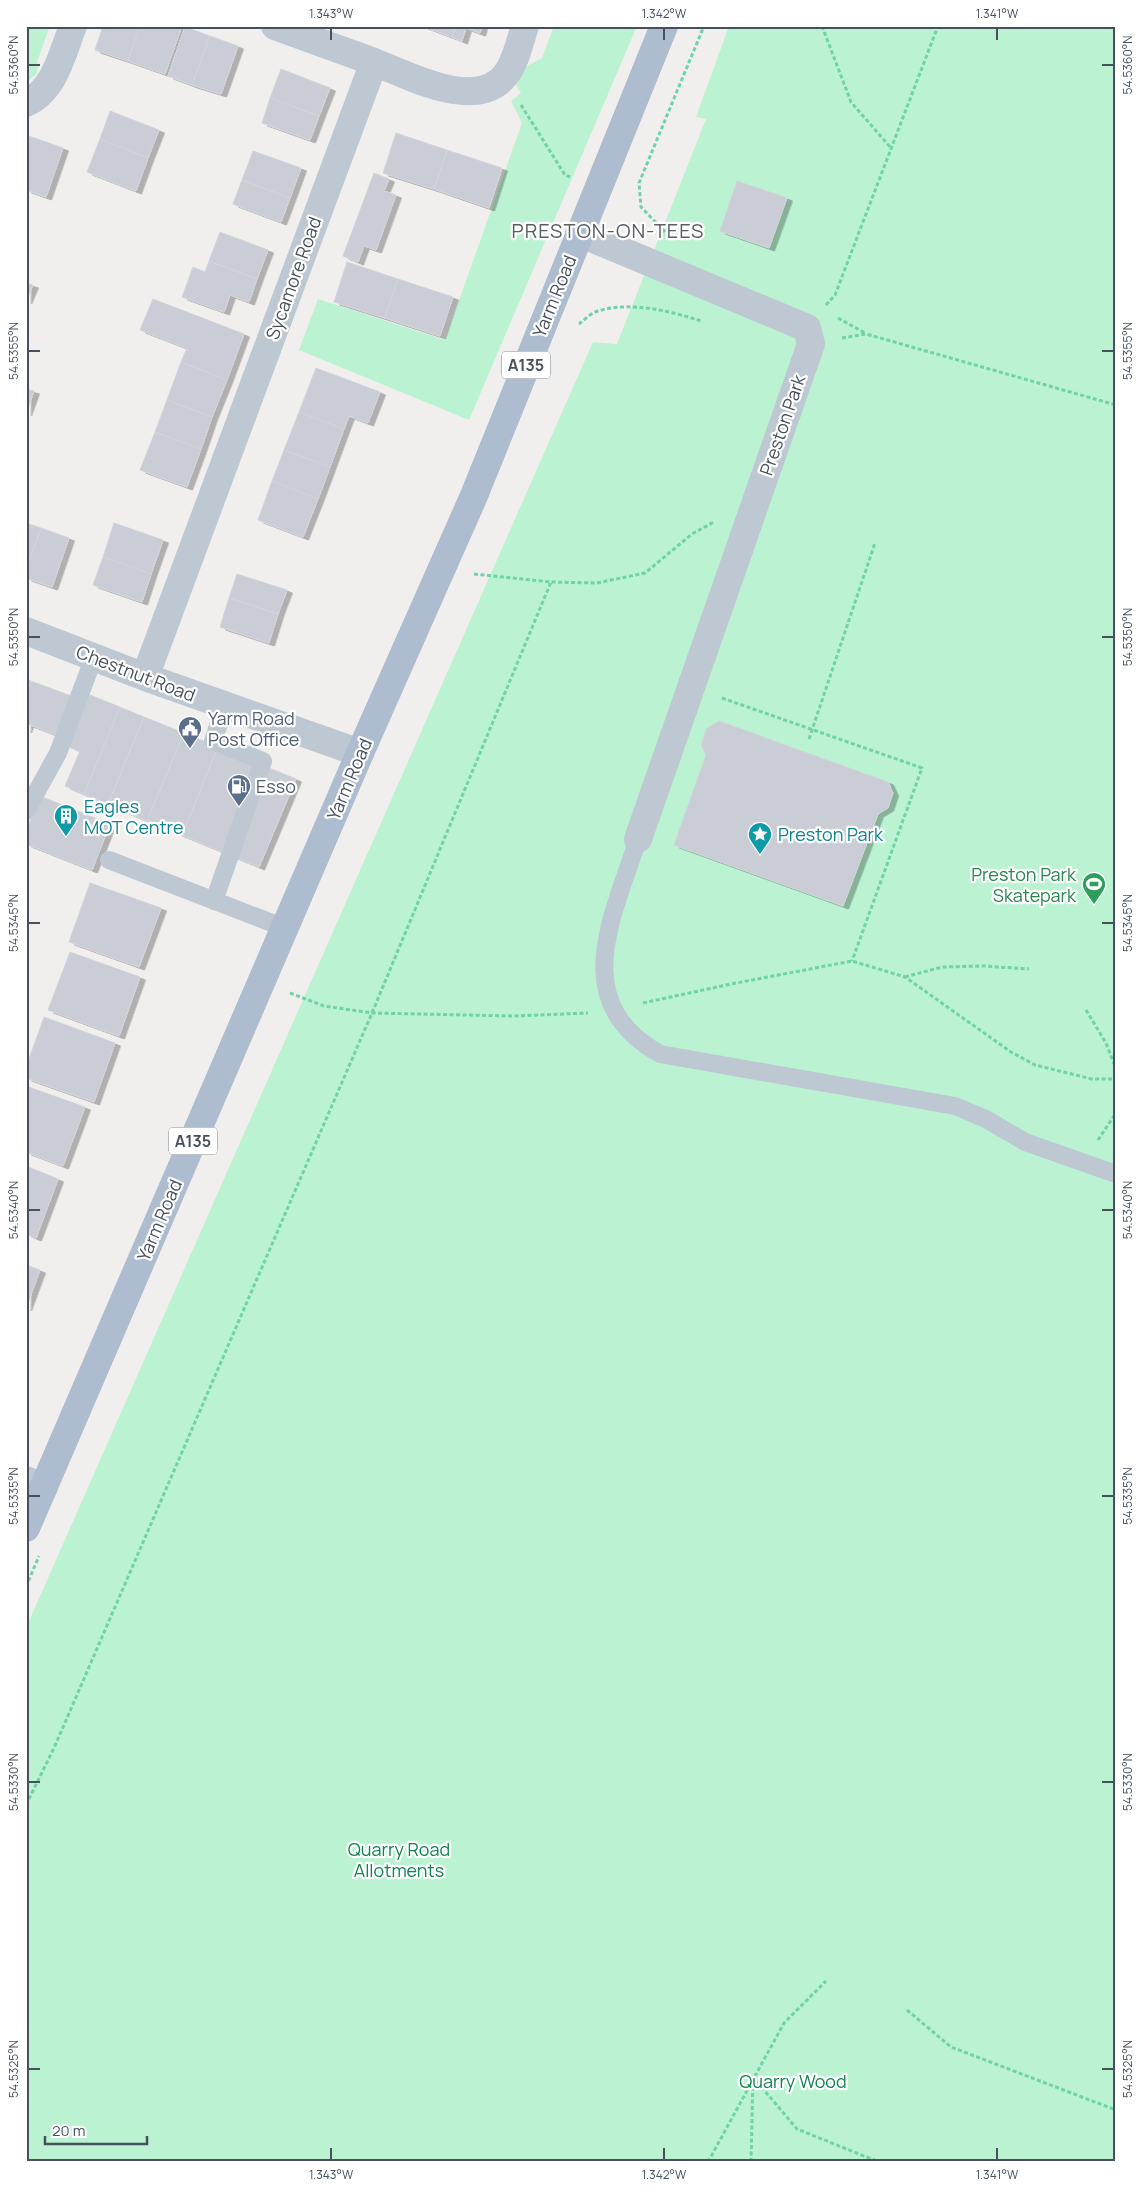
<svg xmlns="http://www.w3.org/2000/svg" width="1142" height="2188" font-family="Manrope,sans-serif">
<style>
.green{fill:#baf2d2}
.building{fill:#cacdd5;stroke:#d2d4db;filter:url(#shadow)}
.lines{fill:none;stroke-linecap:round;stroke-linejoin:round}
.path{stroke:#70d2a7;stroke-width:3;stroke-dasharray:4 2.5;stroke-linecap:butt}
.service{stroke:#bec8d2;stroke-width:18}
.minor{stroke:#bec8d2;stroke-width:28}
.primary{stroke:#adbccf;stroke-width:28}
.ticks{fill:none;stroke:#46515d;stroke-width:2}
.labels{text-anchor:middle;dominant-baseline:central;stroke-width:4.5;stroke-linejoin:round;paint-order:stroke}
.shield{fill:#fff;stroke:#7e858e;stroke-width:1}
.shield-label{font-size:16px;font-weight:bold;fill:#46515d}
.street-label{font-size:18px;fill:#46515d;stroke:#fff}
.service-label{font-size:18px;fill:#4e5e75;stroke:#fff;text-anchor:start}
.culture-label{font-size:18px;fill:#0d838f;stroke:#fff;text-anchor:start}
.leisure-label{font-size:18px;fill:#27864d;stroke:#fff;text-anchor:end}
.park-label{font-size:18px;fill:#118350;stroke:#fff}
.quarter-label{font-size:20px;letter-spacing:1px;fill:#5b5e64;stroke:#fff}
.neatline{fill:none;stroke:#46515d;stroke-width:2}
.ticks-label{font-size:12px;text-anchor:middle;fill:#46515d}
</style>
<defs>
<filter id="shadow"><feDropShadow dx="5.5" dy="3" stdDeviation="0" flood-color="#0004"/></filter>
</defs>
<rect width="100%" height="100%" fill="#f1efee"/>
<path class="green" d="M26,26H50L37,62L39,65L36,74L26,83Z
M554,26H637L469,420L299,350L318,299L445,340L522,123L511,101L521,93L515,83L523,68L542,58Z
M729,26H1116V2162H26V1628L593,342L617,344L706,119L696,117Z"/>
<path class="building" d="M103,26H140L128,61L95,50Z
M140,26H182L165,74L128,61Z
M423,26H456L452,37Z
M456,26H482L480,33L466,28L462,41L452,37Z
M185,27L210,36L192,85L168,76Z
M210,36L238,46L221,94L192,85Z
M281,69L330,88L319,116L270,98Z
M270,98L319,116L310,140L262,123Z
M110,111L159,130L148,158L100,139Z
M396,133L447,150L434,189L383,173Z
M26,135L63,148L46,197L26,190Z
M100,139L148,158L136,191L87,172Z
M447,150L502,168L489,208L434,189Z
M253,151L301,168L290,198L242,180Z
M374,173L389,179L384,191L396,195L376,250L364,246L358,262L343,256Z
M242,180L290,198L281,222L233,204Z
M737,181L787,198L769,248L720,231Z
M220,232L268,250L257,279L209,261Z
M209,261L257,279L249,302L230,295L224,312L182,297L193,267L205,272Z
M347,262L398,279L385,318L334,302Z
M398,279L453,297L440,336L385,318Z
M26,283L33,285L26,301Z
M153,299L244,334L227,380L181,362L187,348L140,330Z
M181,362L227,380L212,417L167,400Z
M316,368L380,392L368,423L349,416L344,429L299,412Z
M26,389L34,391L26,413Z
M167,400L212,417L201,449L155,432Z
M299,412L344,429L330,467L284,450Z
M155,432L201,449L187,487L140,470Z
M284,450L330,467L318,499L272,481Z
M272,481L318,499L303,537L258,520Z
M26,523L41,528L26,570Z
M114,523L163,540L151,574L103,557Z
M41,528L69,538L52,587L26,578V570Z
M103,557L151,574L142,602L93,585Z
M237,574L287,590L278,614L229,598Z
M229,598L278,614L269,643L220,627Z
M26,679L31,681L26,694Z
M31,681L74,697L59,736L28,724L26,730V694Z
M85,693L120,707L84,794L65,786L80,751L64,744Z
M120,707L144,717L108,804L84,794Z
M144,717L184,733L147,821L108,804Z
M719,721L888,782L893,793L888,808L878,814L843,906L674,845L706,755L701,745L707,728Z
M184,733L218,747L182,835L147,821Z
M218,747L296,779L259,867L182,835Z
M40,796L110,824L92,870L26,844V831Z
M90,883L161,908L139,967L69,942Z
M70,952L140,977L119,1036L48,1010Z
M44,1017L115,1043L94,1102L26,1078V1067Z
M26,1086L85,1107L63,1166L26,1152Z
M26,1166L58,1179L36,1238L26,1234Z
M26,1265L40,1270L26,1308Z"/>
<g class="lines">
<path class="path" d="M822,26L851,102L891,148
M521,105L565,175L570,177
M665,232L641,207L639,183L704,26
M826,305L835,295L938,26
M838,318L865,333
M579,324C584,320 591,313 598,311C631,301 670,311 701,321
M842,338L866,334L1116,405
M474,574L551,582L597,583L645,573L692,534L714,522
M722,698L922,768L852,961
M809,739L875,543
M905,977L942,967L984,966L1029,969
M290,993L324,1006L372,1013L514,1016L588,1013
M643,1003L731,984L852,961L905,977L1011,1052L1035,1065L1092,1079H1116
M1086,1010L1106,1043L1116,1069
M1098,1140L1116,1113
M26,1587L39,1556
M26,1805L54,1748L372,1013L551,582
M907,2010L951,2047L1116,2110
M753,2077L797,2129L879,2162
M708,2162L784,2023L826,1981
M751,2162L753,2077"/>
<path class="service" d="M26,811L58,753L94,657
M638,839C613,917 567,1002 660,1054L955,1106L986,1119L1025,1142L1116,1174
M109,860L285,928
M214,901L263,761L213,741L225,706"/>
<path class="minor" d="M275,26L374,62
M26,103C55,90 62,54 73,26
M579,233L807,328L811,344L638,839
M26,631L145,677L360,753
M145,677L374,62C408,75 478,114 507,73C516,61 520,41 525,26
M26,1480L44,1487"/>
<path class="primary" d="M26,1528L360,753L473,498L664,26"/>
</g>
<path class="ticks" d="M331,28V40M664,28V40M997,28V40M28,65H40M1102,65H1114M28,351H40M1102,351H1114M28,637H40M1102,637H1114M28,923H40M1102,923H1114M28,1210H40M1102,1210H1114M28,1496H40M1102,1496H1114M28,1782H40M1102,1782H1114M28,2069H40M1102,2069H1114M331,2148V2160M664,2148V2160M997,2148V2160"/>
<defs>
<g id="civic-pin" transform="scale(1.25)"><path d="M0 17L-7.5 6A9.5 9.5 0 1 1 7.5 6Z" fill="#5c6f8a" stroke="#fff"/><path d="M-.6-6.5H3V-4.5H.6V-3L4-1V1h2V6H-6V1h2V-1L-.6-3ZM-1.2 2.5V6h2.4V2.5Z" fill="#fff"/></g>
<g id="fuel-pin" transform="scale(1.25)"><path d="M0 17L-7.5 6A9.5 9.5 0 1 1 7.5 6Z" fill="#5c6f8a" stroke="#fff"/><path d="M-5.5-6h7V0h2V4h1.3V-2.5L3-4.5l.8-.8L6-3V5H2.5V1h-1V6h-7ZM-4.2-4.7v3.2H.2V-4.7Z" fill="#fff"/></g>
<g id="building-pin" transform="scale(1.25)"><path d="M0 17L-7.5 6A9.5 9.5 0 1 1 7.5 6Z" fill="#0f9aa8" stroke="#fff"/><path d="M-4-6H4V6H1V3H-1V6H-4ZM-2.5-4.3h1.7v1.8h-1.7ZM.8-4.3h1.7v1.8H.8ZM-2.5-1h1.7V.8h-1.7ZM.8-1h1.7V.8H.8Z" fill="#fff"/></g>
<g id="sight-pin" transform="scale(1.25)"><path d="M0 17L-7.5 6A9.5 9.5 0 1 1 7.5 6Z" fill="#0f9aa8" stroke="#fff"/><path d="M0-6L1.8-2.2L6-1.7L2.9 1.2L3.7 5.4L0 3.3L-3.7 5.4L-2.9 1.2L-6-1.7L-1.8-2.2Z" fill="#fff"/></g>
<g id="stadium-pin" transform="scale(1.25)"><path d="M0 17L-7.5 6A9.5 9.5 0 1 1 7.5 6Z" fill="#2e9e5b" stroke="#fff"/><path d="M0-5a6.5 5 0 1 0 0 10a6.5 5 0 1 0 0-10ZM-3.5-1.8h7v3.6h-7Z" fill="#fff"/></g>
</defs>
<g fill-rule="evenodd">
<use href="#civic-pin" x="190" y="728"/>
<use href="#fuel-pin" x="239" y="786"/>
<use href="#building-pin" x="66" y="816"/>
<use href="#sight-pin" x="760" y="834"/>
<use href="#stadium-pin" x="1094" y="884"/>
</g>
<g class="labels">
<g class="shield">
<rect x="502" y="351.5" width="48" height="27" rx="4"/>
<rect x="169" y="1127.5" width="48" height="27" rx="4"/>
</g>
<g class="shield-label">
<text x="526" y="365">A135</text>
<text x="193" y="1141">A135</text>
</g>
<g class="street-label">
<text transform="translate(293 278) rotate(-70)">Sycamore Road</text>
<text transform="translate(554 296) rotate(-68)">Yarm Road</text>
<text transform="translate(782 425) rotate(-71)">Preston Park</text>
<text transform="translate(136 673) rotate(21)">Chestnut Road</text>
<text transform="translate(349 779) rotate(-67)">Yarm Road</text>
<text transform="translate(159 1220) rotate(-67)">Yarm Road</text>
</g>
<g class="service-label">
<text x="208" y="718">Yarm Road<tspan x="208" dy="21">Post Office</tspan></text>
<text x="256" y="786">Esso</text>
</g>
<g class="culture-label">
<text x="84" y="806">Eagles<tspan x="84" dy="21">MOT Centre</tspan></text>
<text x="778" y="834">Preston Park</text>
</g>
<g class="leisure-label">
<text x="1076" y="874">Preston Park<tspan x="1076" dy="21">Skatepark</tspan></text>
</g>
<g class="park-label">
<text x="399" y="1849">Quarry Road<tspan x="399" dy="21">Allotments</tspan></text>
<text x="793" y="2081">Quarry Wood</text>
</g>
<g class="quarter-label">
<text x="608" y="230">PRESTON-ON-TEES</text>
</g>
</g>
<rect width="1142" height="2188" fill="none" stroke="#ffffff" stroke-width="55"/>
<path d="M45 2136v8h102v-8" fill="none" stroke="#46515d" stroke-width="2.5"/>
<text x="52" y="2136" font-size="15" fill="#46515d" stroke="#ffffff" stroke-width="4" paint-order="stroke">20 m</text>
<rect x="28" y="28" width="1086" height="2132" class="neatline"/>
<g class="ticks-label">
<text x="331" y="18">1.343°W</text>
<text x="664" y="18">1.342°W</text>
<text x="997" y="18">1.341°W</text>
<text transform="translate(14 65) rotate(-90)" y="4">54.5360°N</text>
<text transform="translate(1128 65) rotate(-90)" y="4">54.5360°N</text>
<text transform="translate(14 351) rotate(-90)" y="4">54.5355°N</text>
<text transform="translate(1128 351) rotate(-90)" y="4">54.5355°N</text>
<text transform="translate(14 637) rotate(-90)" y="4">54.5350°N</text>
<text transform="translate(1128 637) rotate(-90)" y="4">54.5350°N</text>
<text transform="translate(14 923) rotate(-90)" y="4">54.5345°N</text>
<text transform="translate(1128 923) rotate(-90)" y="4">54.5345°N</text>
<text transform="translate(14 1210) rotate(-90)" y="4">54.5340°N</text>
<text transform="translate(1128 1210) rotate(-90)" y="4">54.5340°N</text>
<text transform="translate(14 1496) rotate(-90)" y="4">54.5335°N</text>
<text transform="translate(1128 1496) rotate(-90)" y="4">54.5335°N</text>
<text transform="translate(14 1782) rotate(-90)" y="4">54.5330°N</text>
<text transform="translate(1128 1782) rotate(-90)" y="4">54.5330°N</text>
<text transform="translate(14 2069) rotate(-90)" y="4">54.5325°N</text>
<text transform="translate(1128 2069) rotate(-90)" y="4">54.5325°N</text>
<text x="331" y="2179">1.343°W</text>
<text x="664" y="2179">1.342°W</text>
<text x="997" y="2179">1.341°W</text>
</g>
</svg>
